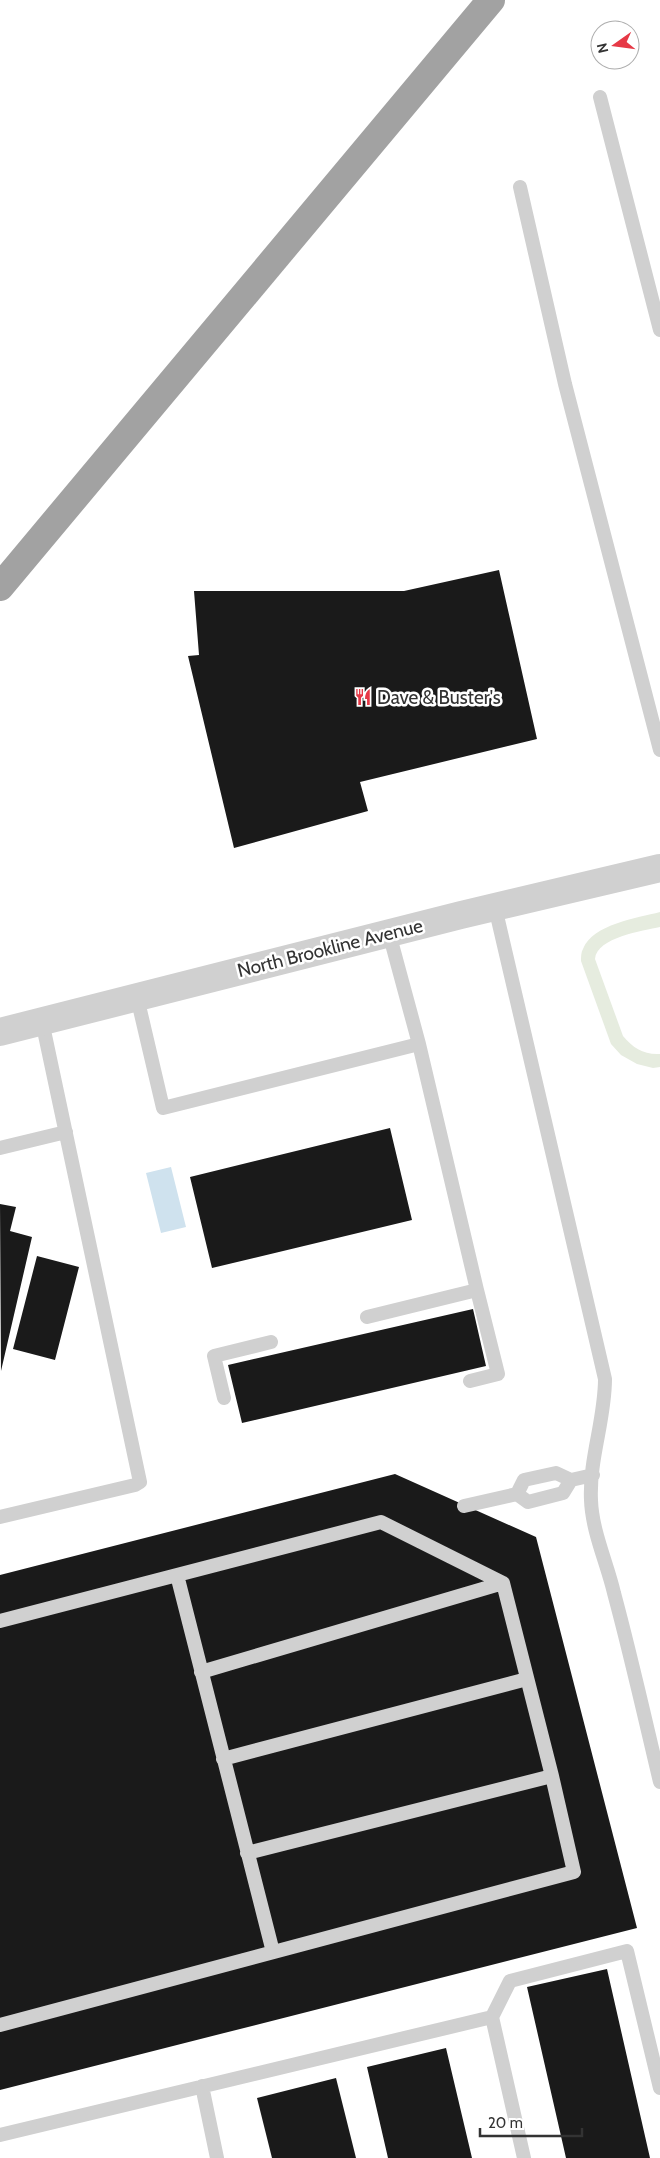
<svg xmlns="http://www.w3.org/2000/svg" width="660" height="2158" font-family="Cabin,sans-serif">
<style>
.green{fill:#e6ecdf}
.water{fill:#cfe2ee}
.building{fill:#1a1a1a}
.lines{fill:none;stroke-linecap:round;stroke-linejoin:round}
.service{stroke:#d0d0d0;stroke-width:14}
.minor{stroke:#d0d0d0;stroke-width:28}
.trunk{stroke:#a2a2a2;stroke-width:28}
.labels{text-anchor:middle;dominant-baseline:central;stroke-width:5;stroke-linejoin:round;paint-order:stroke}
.poi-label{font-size:19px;fill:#333;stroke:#fff;text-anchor:start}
.street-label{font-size:19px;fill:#333;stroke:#fff}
</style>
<rect width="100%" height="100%" fill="#fff"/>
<path class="green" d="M660,912V927C643,931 597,937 595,959L623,1036C633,1048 644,1055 660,1054V1067L653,1068L637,1064L621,1055L611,1044L581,961C581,957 581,952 583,949C593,924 637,918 660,912Z"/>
<path class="water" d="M171,1167L186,1227L161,1233L146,1173Z"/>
<path class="building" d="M499,570L537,739L360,782L368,811L234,848L188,656L199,655L194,591H404Z
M390,1128L412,1220L212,1268L190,1177Z
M0,1204L16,1207L10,1231L32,1237L1,1371Z
M37,1256L79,1267L55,1360L13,1349Z
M473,1309L486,1366L242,1423L228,1365Z
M395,1474L536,1537L637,1928L0,2090V1575Z
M607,1969L650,2158H566L527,1987Z
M446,2048L472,2158H388L367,2067Z
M336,2078L356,2158H272L257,2098Z"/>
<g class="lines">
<path class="service" d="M600,97L660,330
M520,187L565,384L660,750
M495,907L605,1379C605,1420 589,1459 591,1500C592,1531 607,1563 614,1593C631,1656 645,1719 660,1782
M137,997L163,1108L419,1044L389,933
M0,1148L66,1132
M367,1317L477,1290L419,1044
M470,1381L498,1374L477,1290
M224,1398L214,1356L271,1342
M571,1480L563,1493L528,1502L517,1494L524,1480L556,1473L571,1480L593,1475
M464,1506L517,1494
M0,1517L135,1485L140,1482L42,1021
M177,1575L273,1952
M0,1621L381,1522L503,1583L552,1776L574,1872L0,2025
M201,1672L503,1583
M223,1759L527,1679
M247,1853L552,1776
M492,2017L510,1981L627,1951L660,2088
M202,2086L217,2158
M0,2135L492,2017L524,2158"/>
<path class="minor" d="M0,1032L461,915L660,868"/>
<path class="trunk" d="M0,587L491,0"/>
</g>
<defs>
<g id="restaurant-bare" transform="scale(1.35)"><path d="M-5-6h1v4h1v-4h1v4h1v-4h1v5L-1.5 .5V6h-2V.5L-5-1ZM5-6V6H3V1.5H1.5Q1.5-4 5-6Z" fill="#e63946" stroke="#fff" stroke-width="2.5" paint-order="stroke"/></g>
</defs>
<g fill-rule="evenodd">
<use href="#restaurant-bare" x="363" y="697"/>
</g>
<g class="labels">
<g class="poi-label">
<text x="377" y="697">Dave &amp; Buster's</text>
</g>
<g class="street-label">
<text transform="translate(330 948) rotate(-14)">North Brookline Avenue</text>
</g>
</g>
<g transform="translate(615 45) rotate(256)"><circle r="24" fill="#ffffff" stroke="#adadad"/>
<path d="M0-4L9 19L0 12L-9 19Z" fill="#e63946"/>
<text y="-8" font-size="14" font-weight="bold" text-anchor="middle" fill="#333333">N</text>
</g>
<path d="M480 2128v8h102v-8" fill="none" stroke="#333333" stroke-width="2.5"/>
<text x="488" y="2128" font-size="15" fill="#333333" stroke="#ffffff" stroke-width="4" paint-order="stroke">20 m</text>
</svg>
